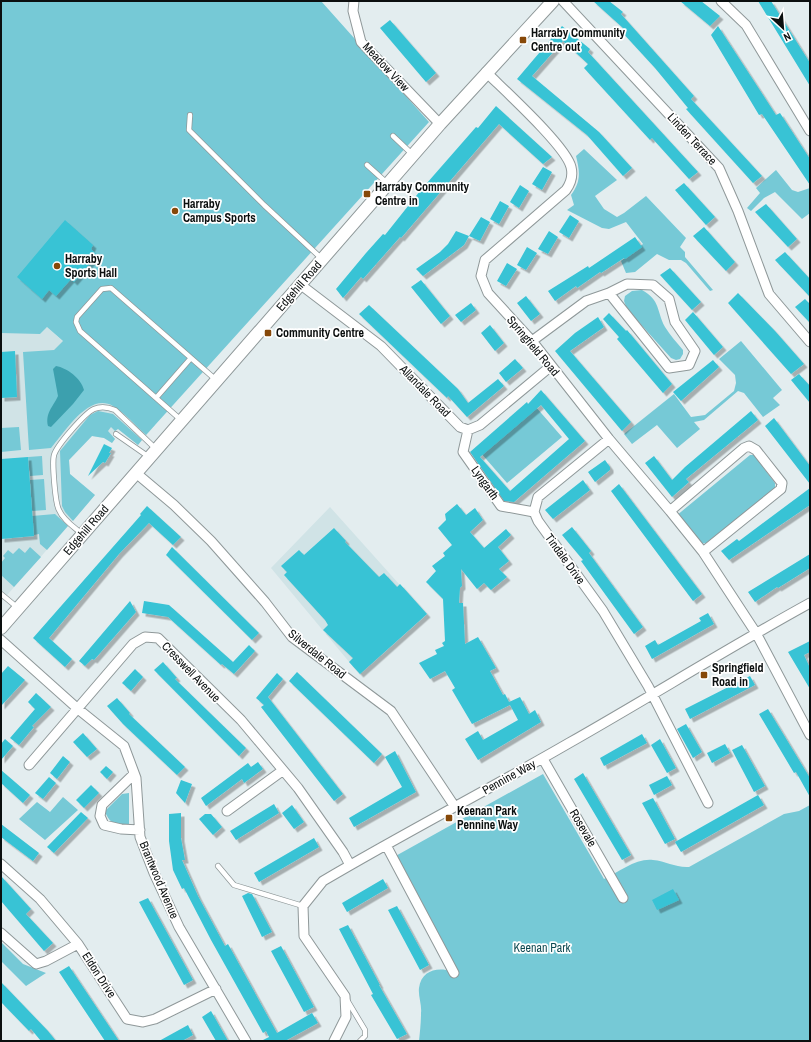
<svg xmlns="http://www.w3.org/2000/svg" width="811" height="1042" font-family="'Archivo Narrow',sans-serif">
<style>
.built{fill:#d0e3e6}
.green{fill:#76c9d6}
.water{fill:#3ca0ae}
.building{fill:#38c3d5;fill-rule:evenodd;filter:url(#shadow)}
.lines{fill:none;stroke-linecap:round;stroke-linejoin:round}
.lane-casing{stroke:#8f9899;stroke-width:6}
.street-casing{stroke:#8f9899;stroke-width:11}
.secondary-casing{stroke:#8f9899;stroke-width:14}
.lane{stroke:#fff;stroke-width:4.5}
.street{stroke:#fff;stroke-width:9}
.secondary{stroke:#fff;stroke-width:12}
.poi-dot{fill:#864808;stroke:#fff;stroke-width:1.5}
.labels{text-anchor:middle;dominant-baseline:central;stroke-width:3.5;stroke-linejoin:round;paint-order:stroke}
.poi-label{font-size:12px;font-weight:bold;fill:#0b0f0f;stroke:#fff;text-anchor:start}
.street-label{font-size:12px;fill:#0b0f0f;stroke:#fff}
.park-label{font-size:12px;fill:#0e4951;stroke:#fff}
</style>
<defs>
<filter id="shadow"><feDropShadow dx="3.5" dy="3.5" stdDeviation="0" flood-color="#0004"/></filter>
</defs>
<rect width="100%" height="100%" fill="#e3edef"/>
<path class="built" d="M1,300L40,334L47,327L155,425L138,445L118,429L112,434L115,439L112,443L104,438L92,436L69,460L70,474L95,495L1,602Z
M330,507L425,613L360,675L271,568Z"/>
<path class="green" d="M1,1H321L429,122L146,435C136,426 125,413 113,406C89,392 65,432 51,448L29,450L23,352L54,350L63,341L47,327L40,334L1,333Z
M584,149L617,180L595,196L604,209L617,217L624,213L646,196L686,238L680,247L685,252V257L713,290L710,291L686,263L681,260H669L657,254L635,272L626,273L621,261L643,244L626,222L609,229L602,228L567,210L574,205L571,195C581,182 580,172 576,156Z
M776,170L792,190L798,192L810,188V213L802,219L775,192L764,198L751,211L747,208L760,193L756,188Z
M642,290C661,301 656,310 665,327C670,335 677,343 683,350V354L680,359L676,360L671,358L627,309L624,301L625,296L632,291Z
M741,341L782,390L773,398L780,405L763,417L744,393L738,391L704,420L694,422L700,429L677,448L657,425L632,444L624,434L674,394L691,417L705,415L734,391L736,383L735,375L719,359Z
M535,406L562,437L507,483L480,452Z
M98,411L113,414L142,440L138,445L118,429L115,431L111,427L108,431L115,439L112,443L104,438L92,436L69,460L70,474L95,495L73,521L65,512L62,506L60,451L90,415Z
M19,427L21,450L1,452V428Z
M750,455H754L775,483V490L706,543L700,544L676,516Z
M42,456L43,475L30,476L28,457Z
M44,479L46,510L32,511L30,480Z
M55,514L68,526L47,550L40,544L39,534L34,535L32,516Z
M30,547L41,557L14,587L1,575V563L5,558L3,556L8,550L13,554L19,548L25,553Z
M543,774L604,879C619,872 636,858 653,860C666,861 676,868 689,867L784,814L799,811L810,805V1041H419C420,1032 421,1022 421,1013C422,1005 418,996 419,988C421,973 433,968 446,970L451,966L392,858Z
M129,793V824C116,825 109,824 105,811L122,794Z
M63,797L78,810L45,840L19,819L37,802L50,812Z
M1,942L23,964L46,973L26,986L1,961Z"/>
<path class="water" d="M56,366C67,368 81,378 84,390L73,404L51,427L48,426C45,413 53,407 58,396L53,369Z"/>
<path class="building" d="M593,1H609L623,12L621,14L694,96L691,99L762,176L753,183L686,109L688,108L655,68L621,31L623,28Z
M680,1H701L720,16L710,26Z
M758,1H771L810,63V86Z
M390,20L436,73L426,82L380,28Z
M562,26L590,49L588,52L698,172L689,179L652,138L650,140L584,68L588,64L563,41L532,76L599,132L632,168L623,176L587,135L517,79Z
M718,26L776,115L780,113L810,159V185L762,114L759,115L711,35Z
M496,106L552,157L543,164L499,124L401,238L400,237L363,279L361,277L343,298L336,289L366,253L383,234L385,235L420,191L476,127L478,128Z
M543,167L552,172L542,190L532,184Z
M684,183L715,217L706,225L675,190Z
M520,185L529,191L519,208L510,202Z
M500,201L509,206L499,224L490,219Z
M766,204L797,239L788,247L755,212Z
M570,215L579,221L569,238L559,232Z
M481,217L490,222L480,241L469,236Z
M65,220L93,245L91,249L97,255L74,282L71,279L56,296L49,290L42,299L17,277Z
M704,227L735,262L726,271L693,236Z
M456,231L469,236L464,245L423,276L416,269L440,252L448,244Z
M549,231L558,237L548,254L538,249Z
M635,237L642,247L625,259L624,258L601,273L600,272L577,288L576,286L555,301L548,291L588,266L589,268Z
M527,247L537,253L526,270L517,265Z
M785,252L810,279V297L775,260Z
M507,263L517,269L506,286L497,281Z
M670,268L701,302L692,310L660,275Z
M421,280L450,316L441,324L411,287Z
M738,293L775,331L804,364L791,374L728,303Z
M526,296L540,314L531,321L517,303Z
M805,299L810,304V323L795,307Z
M471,303L476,310L461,322L455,315Z
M369,305L458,389L468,403L498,379L504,386L467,417L448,396L447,398L359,314Z
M693,312L723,347L714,355L685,320Z
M609,313L626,331L627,330L672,384L663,393L617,339L619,337L603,319Z
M598,317L604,327L570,351L631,422L622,431L555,351L575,333Z
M490,325L504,343L495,351L481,333Z
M15,351L17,397L1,398V352Z
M515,359L523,368L506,382L499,373Z
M713,360L719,367L681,401L673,392Z
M799,374L810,386V403L791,380Z
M541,390L585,441L514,502L504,501L470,452L527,402L528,404ZM541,405L569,439L510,491L480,457Z
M751,411L758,420L686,479L689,482L672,497L645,463L654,456L672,480L685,467Z
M774,418L810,466V484L765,426Z
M104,444L112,448L109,453H111L105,463L103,462L88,476Z
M28,457L34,536L1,539V459Z
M605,460L610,467V470L595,482L588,472Z
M583,480L590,490L553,519L545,510Z
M619,484L702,594L693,601L611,491Z
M810,488V505L729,560L721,551L737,539L739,541Z
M457,504L466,515L475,508L483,520L470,532L484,548L506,529L511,535L498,547L509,561L499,569L507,577L491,590L484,583L477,589L461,569L462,586L460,588L459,603H463L465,644L478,637L496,668L490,671L503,695L505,694L509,702L520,697L529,714L535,710L541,722L478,760L465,739L478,731L483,740L518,720L510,705L472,724L452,690L455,688L445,671L430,679L419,663L437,654L435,650L444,646L442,643L445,641L443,599L426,582L436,571L432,566L445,556L443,553L452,545L438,528L446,520L445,514Z
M147,506L181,537L173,545L149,523L119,554L49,638L72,659L65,667L33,638L141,515L140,514Z
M572,527L591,551L589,553L643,627L634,634L581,561L583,560L562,535Z
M334,528L346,541L345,542L379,577L384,573L397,587L400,584L427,614L360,674L349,662L353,658L323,630L328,625L325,620L284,575L287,572L281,566L299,550L304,555Z
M172,547L259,633L252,640L166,555Z
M810,554V568L778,588L777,587L755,602L748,592Z
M130,601L136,612L94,660L92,659L85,666L79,661Z
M144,601L169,605L233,662L249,645L255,651L234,674L222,664L221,665L168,617L142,613Z
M708,613L714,624L652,659L645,646L655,640L658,645L701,621L699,618Z
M810,641V652L804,655L810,668V689L788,652Z
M163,662L177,678L175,679L246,748L239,756L154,670Z
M8,666L25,680L1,706V674Z
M135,669L143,677L131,691L122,683Z
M297,672L382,754L374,763L289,681Z
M277,673L283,679L268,697L343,794L334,801L261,707L264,705L256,698Z
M750,676L755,685L690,719L685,709Z
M36,693L51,707L32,726L34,727L19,745L10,738L35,709L28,702Z
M117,698L130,713L129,714L185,767L177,775L123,724L107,706Z
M768,709L810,778V797L796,772L794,773L759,714Z
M686,724L702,752L693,758L677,729Z
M83,733L97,749L87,757L73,742Z
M642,734L647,743L604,766L600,758Z
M5,739L13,746L1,760V744Z
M660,739L676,768L667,773L651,745Z
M725,744L730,753L712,763L707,753Z
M742,745L765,786L754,792L732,750Z
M395,751L416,792L354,827L349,818L402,787L385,757Z
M63,756L70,762L57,779L50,773Z
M258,762L263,769L244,783L242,779L206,806L201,798L248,763L251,767Z
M106,766L113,772L107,779L100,772Z
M1,770L30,795L23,803L1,783Z
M583,773L631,855L622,860L574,779Z
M667,776L672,785L654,795L649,785Z
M49,777L56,783L43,799L35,793Z
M181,780L192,784L185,803L176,793Z
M91,785L99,793L84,808L76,800Z
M758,795L764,805L681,852L675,842Z
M653,798L675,839L665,844L642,803Z
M274,804L279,813L236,840L230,831Z
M292,805L304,822L294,829L282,813Z
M81,812L88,818L54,853L47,847Z
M181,813V838L185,860H182L198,896L225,946L228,944L277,1033L312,1013L318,1023L285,1041H261L269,1037L266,1031L263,1033L211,940L184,888L182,889L173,870L169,841V814Z
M205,814H211L222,827L213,835L199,819Z
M1,824L39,853L33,861L1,837Z
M314,838L319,847L259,882L254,873Z
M1,876L31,909L26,914L53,943L44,951L1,901Z
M383,879L388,888L347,912L342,903Z
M673,889L679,900L657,910L652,900Z
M248,893L252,894L272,932L262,937L242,896Z
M148,898L193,980L184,985L139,902Z
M397,906L429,965L420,970L388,910Z
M348,925L380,985H379L407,1034L397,1039L371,995L373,994L339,929Z
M281,946L314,1007L304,1012L271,951Z
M69,966L119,1041H105L59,972Z
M1,982L48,1031L56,1041H41L31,1029L29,1031L1,1002Z
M211,1011L228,1041H216L202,1017Z
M188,1025L193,1035L182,1041H159Z"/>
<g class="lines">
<g class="lane-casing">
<path id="lane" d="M190,115L189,130L264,205L321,258
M393,136L412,154
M367,165L387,183
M156,398L191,358
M181,420L80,331L76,322L77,317L102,289L111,288L215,379
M116,434L149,457
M82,534C74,527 63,520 59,510C55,503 52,462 54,455C57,445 85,413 94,409C101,406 108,407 115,410L156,449
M1,594L18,608
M218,866L234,885L303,906
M347,1000L365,1030V1036L360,1041"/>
</g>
<g class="street-casing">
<path id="street" d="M354,1L353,11L361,42L440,124
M563,1L719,168L738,211L769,294L810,342
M721,1L746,25L810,131
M486,72C504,90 566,146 571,167C573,175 571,183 566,190L485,260L481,276L488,293L532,341L609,439L670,511L703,552L756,633L810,735
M301,285L381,346L460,427L468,430L480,425L551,366
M532,341L586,301L609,293L627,284L653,285L669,299L675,322L695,351L689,365L669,368L609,293
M468,430L463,452L501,506L534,512
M609,439L538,497L534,512L538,521L603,611L648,686L708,803
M136,473L174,505L211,541L265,602L292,637L391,711L455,807
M670,511L744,448L749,446L756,450L782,483L781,489L703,552
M1,640L78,709L124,746L136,778L140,837L154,873L179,927L246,1041
M543,759L623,898
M29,765L133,644L145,637L158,638L241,720L298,788L343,852L350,865
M134,774L102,805L100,816L104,825L121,829L140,830
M227,811L282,771
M386,845L454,973
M1,864L40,899L78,944L127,1019L143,1022L155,1019L216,989
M1,933L36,964L46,961L78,944
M334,1041L346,1017L345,996L304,936L303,906L323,881C404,833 488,790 569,743C650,697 728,648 810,603"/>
</g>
<g class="secondary-casing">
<path id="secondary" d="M1,628L440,124L553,1"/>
</g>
<use href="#lane" class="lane"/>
<use href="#street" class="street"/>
<use href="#secondary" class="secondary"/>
</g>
<g class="poi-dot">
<rect x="519" y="36" width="8" height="8" rx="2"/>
<rect x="363" y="190" width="8" height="8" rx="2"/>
<circle cx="175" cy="211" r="4"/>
<circle cx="57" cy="266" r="4"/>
<rect x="264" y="329" width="8" height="8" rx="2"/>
<rect x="700" y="671" width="8" height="8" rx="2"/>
<rect x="445" y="814" width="8" height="8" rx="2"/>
</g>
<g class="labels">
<g class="poi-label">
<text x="531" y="33">Harraby Community<tspan x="531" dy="14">Centre out</tspan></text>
<text x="375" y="187">Harraby Community<tspan x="375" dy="14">Centre in</tspan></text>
<text x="183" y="204">Harraby<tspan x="183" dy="14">Campus Sports</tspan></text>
<text x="65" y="259">Harraby<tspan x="65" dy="14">Sports Hall</tspan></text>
<text x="276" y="333">Community Centre</text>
<text x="712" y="668">Springfield<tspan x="712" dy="14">Road in</tspan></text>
<text x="457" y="811">Keenan Park<tspan x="457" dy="14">Pennine Way</tspan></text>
</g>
<g class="street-label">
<text transform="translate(386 67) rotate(47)">Meadow View</text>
<text transform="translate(692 139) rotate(47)">Linden Terrace</text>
<text transform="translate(299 286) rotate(-49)">Edgehill Road</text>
<text transform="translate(533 346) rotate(50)">Springfield Road</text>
<text transform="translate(425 391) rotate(46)">Allandale Road</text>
<text transform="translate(485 483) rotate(55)">Lyngarth</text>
<text transform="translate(86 530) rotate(-49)">Edgehill Road</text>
<text transform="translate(565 559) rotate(54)">Tindale Drive</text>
<text transform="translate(317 654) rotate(39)">Silverdale Road</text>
<text transform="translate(191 672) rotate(46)">Cresswell Avenue</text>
<text transform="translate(509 777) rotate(-29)">Pennine Way</text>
<text transform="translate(583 828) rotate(60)">Rosevale</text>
<text transform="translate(159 880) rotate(67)">Brantwood Avenue</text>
<text transform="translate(99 975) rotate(57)">Eldon Drive</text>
</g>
<g class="park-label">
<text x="542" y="948">Keenan Park</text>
</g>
</g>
<rect width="811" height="1042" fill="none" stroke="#0b0f0f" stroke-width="4"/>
<g transform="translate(783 28) rotate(154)" stroke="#ffffff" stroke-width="3" paint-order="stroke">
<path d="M0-3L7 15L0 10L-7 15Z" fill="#0b0f0f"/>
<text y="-6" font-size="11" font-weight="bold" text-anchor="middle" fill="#0b0f0f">N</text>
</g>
</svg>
